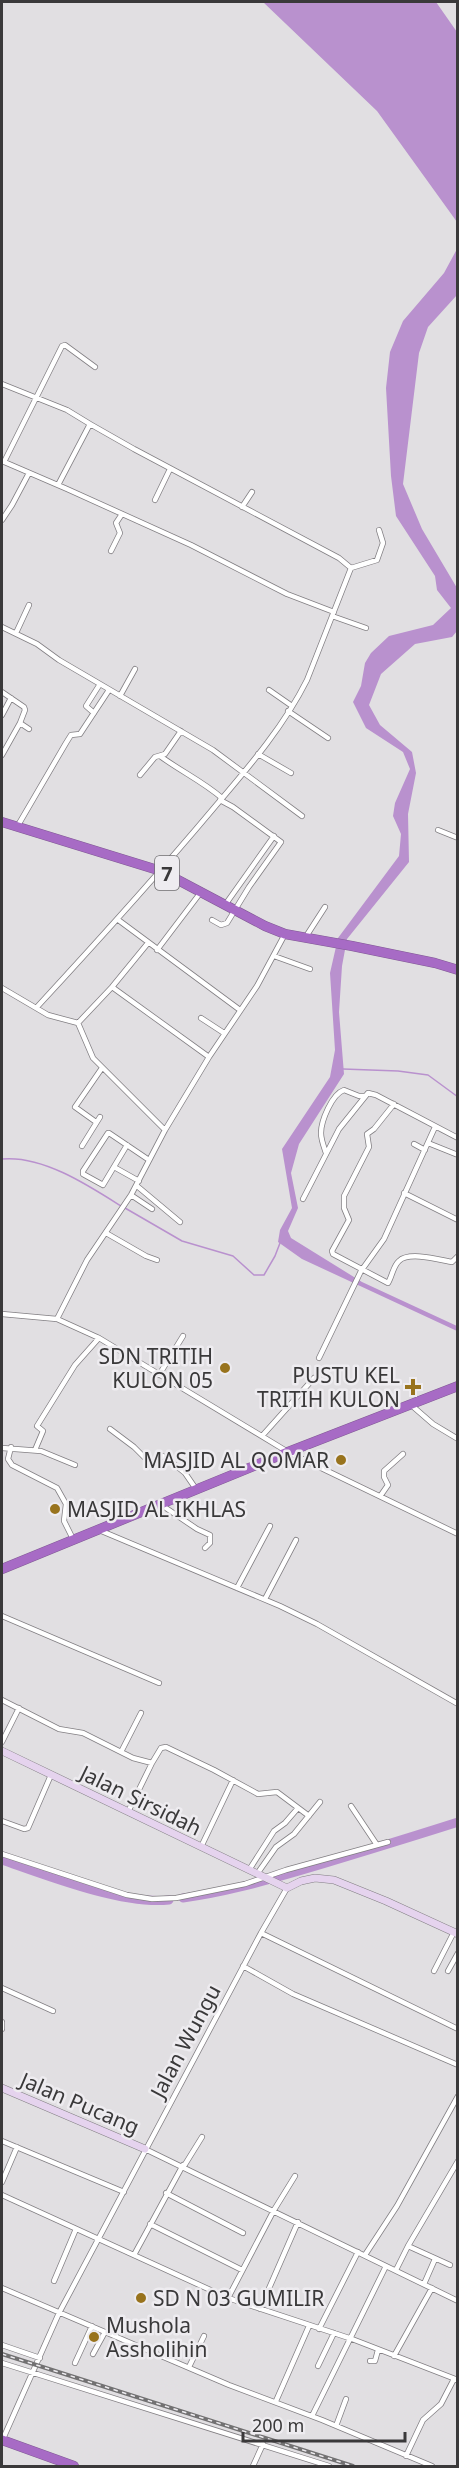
<svg xmlns="http://www.w3.org/2000/svg" width="459" height="2468" font-family="'Noto Sans',sans-serif">
<style>
.water{fill:#b991ce}
.lines{fill:none;stroke-linecap:round;stroke-linejoin:round}
.stream{stroke:#b991ce;stroke-width:1.5}
.river{stroke:#b991ce;stroke-width:9}
.street-casing{stroke:#827f83;stroke-width:6}
.secondary-casing{stroke:#827f83;stroke-width:8}
.highway-casing{stroke:#815a94;stroke-width:10}
.street{stroke:#fff;stroke-width:4.5}
.secondary{stroke:#e5d3ee;stroke-width:7}
.highway{stroke:#a76bc5;stroke-width:9}
.rail-casing{stroke:#727172;stroke-width:4}
.rail{stroke:#eeecf0;stroke-width:1.5;stroke-dasharray:4.5;stroke-linecap:butt}
.poi-dot{fill:#98731d;stroke:#eeecf0;stroke-width:2}
.labels{text-anchor:middle;dominant-baseline:central;stroke-width:5;stroke-linejoin:round;paint-order:stroke}
.shield{fill:#eeecf0;stroke:#706f71;stroke-width:1.5}
.shield-label{font-size:20px;font-weight:bold;fill:#3a393a}
.poi-label{font-size:21px;fill:#3a393a;stroke:#eeecf0;text-anchor:end}
.street-label{font-size:21px;fill:#3a393a;stroke:#eeecf0}
</style>
<rect width="100%" height="100%" fill="#e1dfe2"/>
<path class="water" d="M263,2H436L457,32V222L377,111Z
M457,249V295L428,327L419,353L403,484L422,529L457,588V631L452,637L415,644L381,674L369,705L380,725L412,752L416,773L408,814L409,862L347,939L342,966L339,1012L344,1074L299,1144L291,1173L298,1208L288,1231L291,1238L362,1282L457,1326V1331L302,1259L278,1242L280,1230L292,1208L282,1149L330,1077L335,1050L330,973L338,938L399,856L401,834L393,816L395,803L410,769L403,752L366,728L353,702L361,686L365,663L371,653L389,636L433,625L451,608L437,590L435,576L396,516L391,476L386,388L390,352L403,321L444,273Z"/>
<g class="lines">
<path class="stream" d="M343,1069L398,1071L428,1075L458,1097
M2,1159C42,1155 88,1185 121,1206
M125,1208L182,1241L233,1256L254,1275H264L275,1256L280,1243"/>
<path class="river" d="M2,1860C48,1876 122,1905 169,1900
M183,1898C222,1893 261,1882 299,1871C352,1855 405,1839 458,1822"/>
<g class="street-casing">
<path id="street" d="M2,384L67,410L90,424
M2,461L67,489L191,545L287,594L334,612
M4,462L62,346L65,345L95,367
M155,500L170,469
M242,507L252,492
M2,520L12,505L29,473
M111,551L120,533L116,523L122,514
M351,568L377,560L383,543L379,530
M332,616L366,628
M2,627L37,644L59,660L213,750L302,816
M16,633L29,605
M269,690L292,706
M2,692L24,707L25,710L20,723L29,729
M120,696L135,669
M288,711L328,738
M94,713L86,706L100,684
M2,715L11,698
M258,754L291,773
M2,755L20,723
M160,756C182,772 202,781 222,798
M140,775L155,757L165,754L181,731
M17,827L66,743L71,735L80,734L109,690
M438,830L458,838
M225,905L274,836
M117,919L240,1010
M212,920L221,925L227,923L249,887L281,842L233,807L220,800
M305,938L325,907
M157,950L201,892
M274,956L310,969
M112,987L209,1057
M2,988L48,1015L78,1023L93,1058L165,1130
M37,1007C97,942 156,877 213,809C247,769 283,728 307,680L351,568L339,558L134,449L90,424L58,485
M201,1018L224,1033
M78,1023L112,987L148,943
M394,1104L374,1129L367,1134L369,1147L344,1196V1208L349,1220L332,1251L333,1254L388,1283C392,1277 393,1266 399,1261C409,1251 440,1260 452,1262L458,1256
M96,1122L75,1107L102,1068
M428,1143L458,1155
M414,1144L425,1150
M127,1145L103,1185L83,1174V1171L108,1133H109L149,1160
M82,1146L100,1117
M326,1153C324,1147 321,1140 321,1133C321,1121 332,1094 344,1090L359,1096H364
M114,1167L139,1181
M137,1186L180,1222
M404,1193L458,1220
M131,1195L152,1209
M303,1199L339,1129L368,1093L376,1095L458,1138
M106,1233L146,1256L157,1260
M2,1314L57,1319L99,1338L288,1452L458,1534
M57,1319L87,1260L131,1195L165,1130L209,1057L257,986L285,934
M319,1358L361,1271L384,1239L435,1127
M159,1375L183,1336
M410,1404L433,1424L458,1439
M110,1429L134,1447L153,1466L162,1456L165,1457L185,1473L196,1489
M262,1436L314,1378
M11,1447L8,1459L12,1465L57,1488L66,1504L64,1521L73,1539
M2,1448L41,1451L75,1465
M35,1450L43,1431L37,1426L75,1365L99,1338
M381,1495L388,1485L384,1477V1471L403,1454
M160,1504L197,1529L210,1535V1543L205,1548
M99,1530L280,1606L317,1624L458,1704
M237,1588L270,1526
M265,1599L296,1540
M2,1616L159,1683
M2,1700L59,1729L83,1733L133,1758L152,1763L161,1748L166,1747L214,1770L258,1794L277,1792L309,1816
M2,1742L19,1708
M121,1752L141,1713
M351,1806L377,1845
M128,1812L152,1763
M2,1821L24,1829L28,1828L51,1775
M201,1847L233,1780
M2,1854L127,1895L152,1899L176,1898L245,1884L286,1870L388,1842
M249,1870L274,1831L285,1823L298,1808
M257,1874L276,1847L294,1834L320,1802
M261,1933L458,2029
M243,1966L293,1994L458,2065
M434,1971L454,1932
M448,1971L458,1953
M2,1988L53,2011
M2,2022V2029
M2,2141L124,2192
M145,2149L458,2301
M184,2166L202,2137
M295,2176L274,2210L228,2298L352,2339L458,2380
M2,2182L17,2147
M166,2193L243,2233
M2,2195L228,2298
M150,2224L242,2270
M134,2255L183,2165
M365,2255L397,2206L458,2096
M450,2265L408,2246L458,2161
M396,2270L408,2246
M54,2281L76,2229
M424,2284L435,2259
M2,2288L229,2385L322,2420L432,2466
M260,2309L298,2222
M319,2329L358,2252
M2,2345L40,2358
M93,2354L105,2332
M394,2356L432,2288
M370,2361H375L378,2350
M2,2363L329,2466
M75,2363L92,2326
M318,2366L334,2333
M189,2367L204,2336
M276,2401L309,2326
M312,2416L386,2266
M336,2426L346,2399
M2,2441L59,2313L261,1933L287,1888
M406,2456L423,2420L441,2404L454,2379
M253,2466L263,2444"/>
</g>
<g class="secondary-casing">
<path id="secondary" d="M2,1751L287,1888L301,1881L315,1878L334,1880L386,1901L458,1934
M2,2088L145,2149"/>
</g>
<g class="highway-casing">
<path id="highway" d="M2,822L161,871L265,926L285,934L352,946L435,963L458,970
M2,1569L288,1452L458,1386
M2,2440L74,2466"/>
</g>
<use href="#street" class="street"/>
<use href="#secondary" class="secondary"/>
<use href="#highway" class="highway"/>
<g class="rail-casing">
<path id="rail" d="M2,2354L353,2466"/>
</g>
<use href="#rail" class="rail"/>
</g>
<g class="poi-dot">
<circle cx="225" cy="1368" r="6"/>
<path d="M410 1378h6v6h6v6h-6v6h-6v-6h-6v-6h6z"/>
<circle cx="341" cy="1460" r="6"/>
<circle cx="55" cy="1509" r="6"/>
<circle cx="141" cy="2298" r="6"/>
<circle cx="94" cy="2337" r="6"/>
</g>
<g class="labels">
<rect class="shield" x="155" y="856" width="24" height="34" rx="4.5"/>
<g class="shield-label">
<text x="167" y="873">7</text>
</g>
<g class="poi-label">
<text x="213" y="1356">SDN TRITIH<tspan x="213" dy="24">KULON 05</tspan></text>
<text x="400" y="1375">PUSTU KEL<tspan x="400" dy="24">TRITIH KULON</tspan></text>
<text x="329" y="1460">MASJID AL QOMAR</text>
<text x="67" y="1509" text-anchor="start">MASJID AL IKHLAS</text>
<text x="153" y="2298" text-anchor="start">SD N 03 GUMILIR</text>
<text x="106" y="2325" text-anchor="start">Mushola<tspan x="106" dy="24">Assholihin</tspan></text>
</g>
<g class="street-label">
<text transform="translate(141 1800) rotate(26)">Jalan Sirsidah</text>
<text transform="translate(185 2041) rotate(-62)">Jalan Wungu</text>
<text transform="translate(80 2103) rotate(23)">Jalan Pucang</text>
</g>
</g>
<rect width="459" height="2468" fill="none" stroke="#3a393a" stroke-width="6"/>
<path d="M243 2432v9h162v-9" fill="none" stroke="#3a393a" stroke-width="3"/>
<text x="252" y="2432" font-size="18" fill="#3a393a" stroke="#eeecf0" stroke-width="4.5" paint-order="stroke">200 m</text>
</svg>
